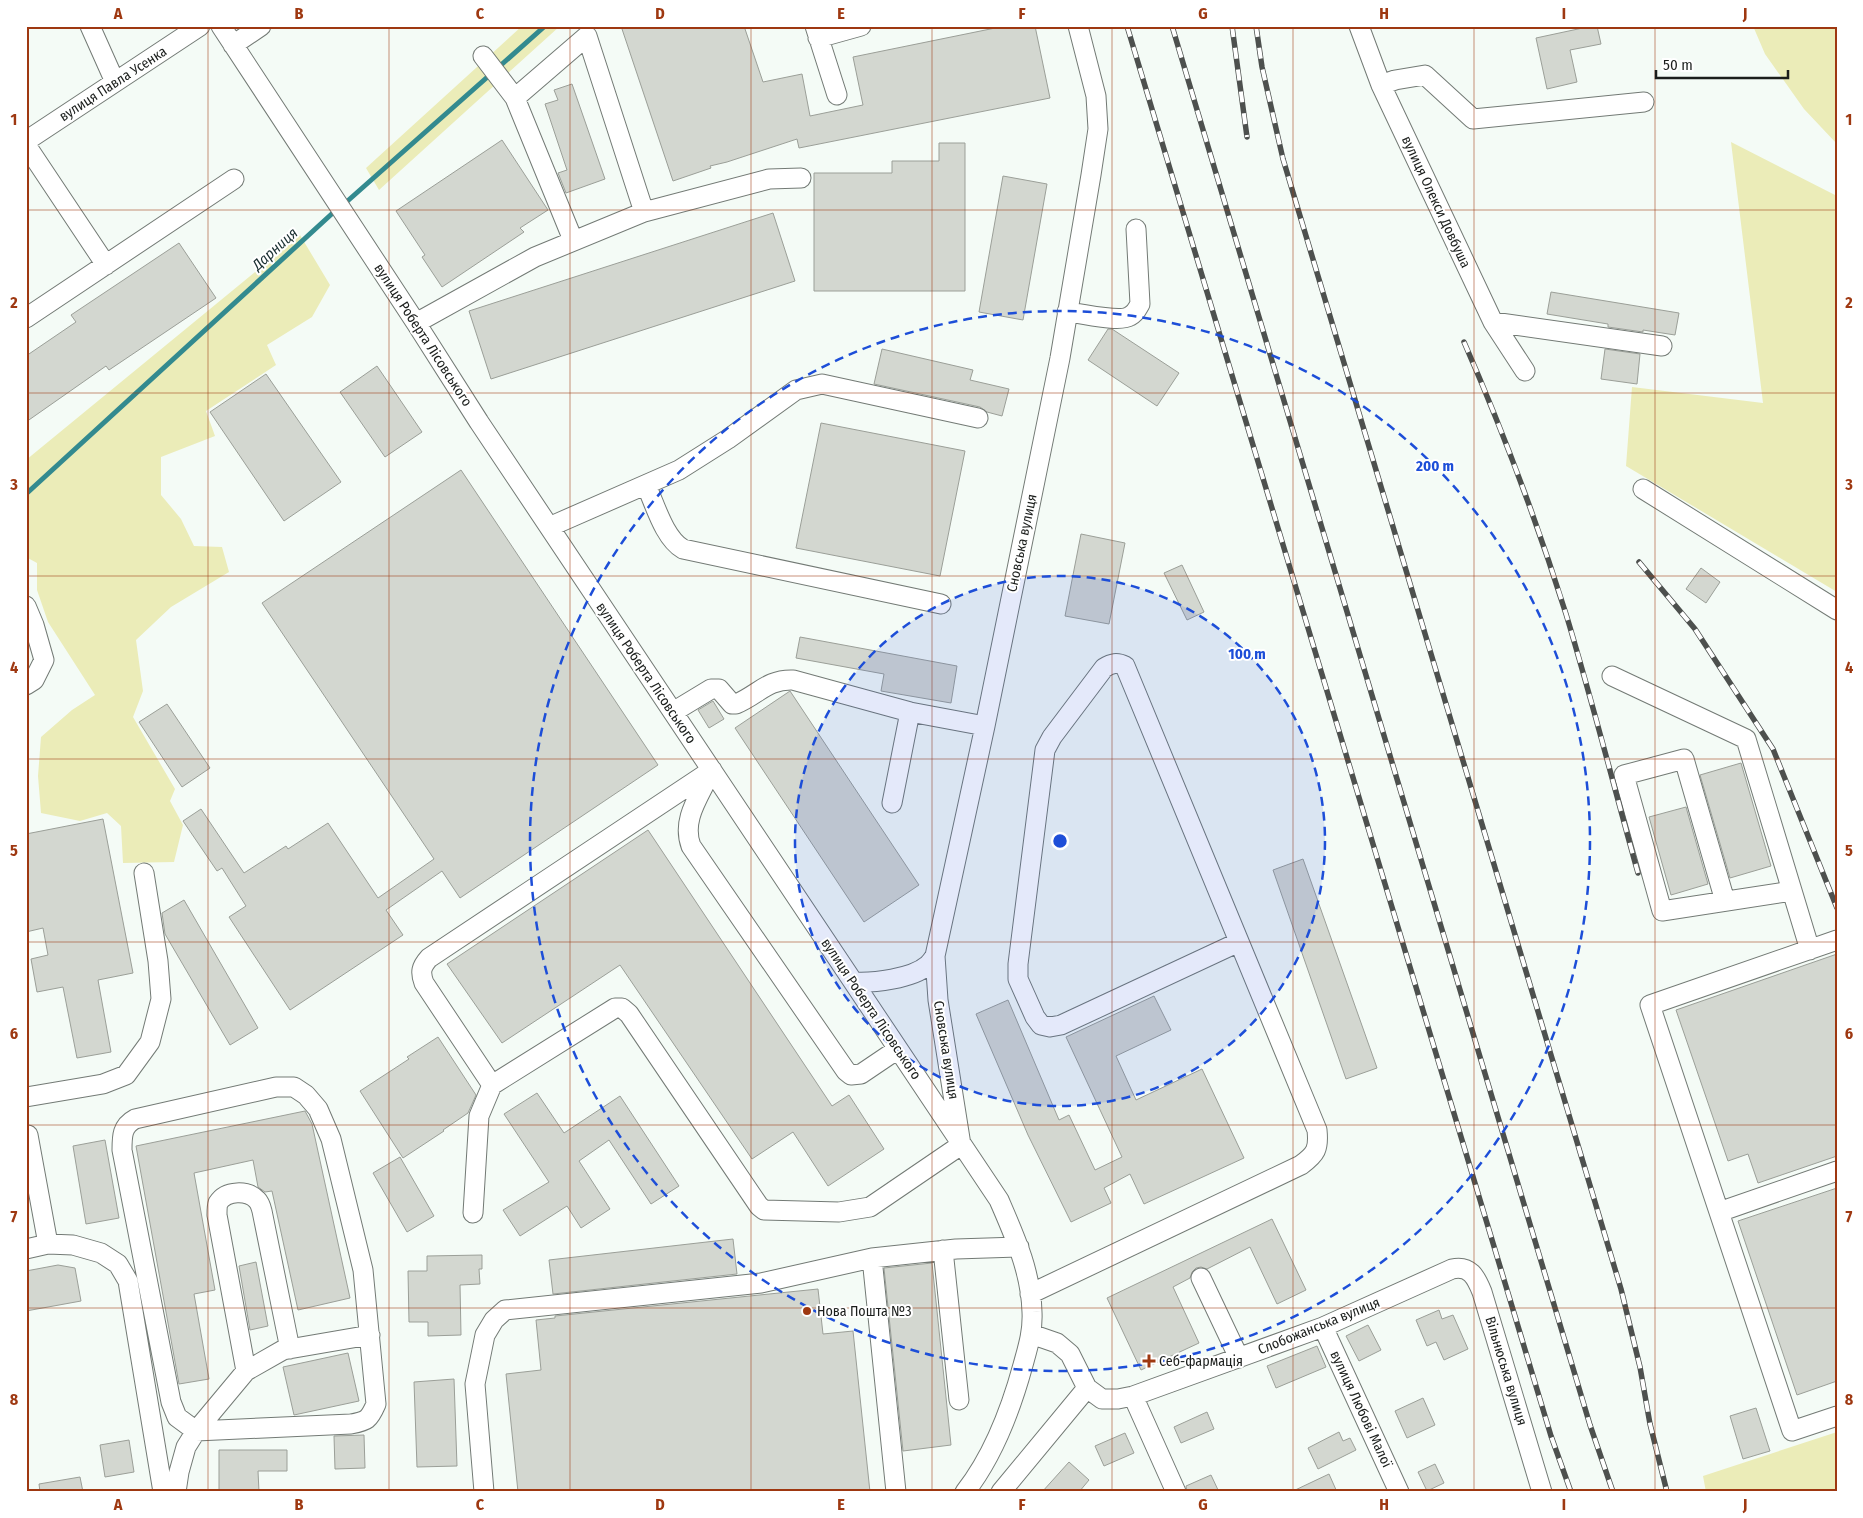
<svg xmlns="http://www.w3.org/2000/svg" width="1863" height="1518" font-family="'Fira Sans Condensed',sans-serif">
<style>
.green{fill:#ebecb8}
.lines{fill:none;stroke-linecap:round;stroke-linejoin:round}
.stream{stroke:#338a8f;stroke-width:5}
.building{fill:#d3d7d0;stroke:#9b9f98}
.minor-casing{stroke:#737a75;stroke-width:21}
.minor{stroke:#fff;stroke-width:19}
.rail-casing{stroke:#4d504e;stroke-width:5.5}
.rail{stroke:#fff;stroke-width:4;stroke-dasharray:11;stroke-linecap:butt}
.grid{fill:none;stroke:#9e3811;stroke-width:1;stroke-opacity:0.55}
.ring{fill:none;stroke:#1d4ed8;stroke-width:2.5;stroke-dasharray:9 6}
.poi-dot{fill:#9e3811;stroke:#fff;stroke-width:2}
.labels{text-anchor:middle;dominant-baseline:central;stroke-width:4;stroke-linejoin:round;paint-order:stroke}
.street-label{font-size:14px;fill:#1b1e1c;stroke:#fff}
.poi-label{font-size:14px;fill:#1b1e1c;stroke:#fff;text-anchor:start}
.water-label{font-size:15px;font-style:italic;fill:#1b3032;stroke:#fff}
.centre{fill:#1d4ed8;stroke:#fff;stroke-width:2.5}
.ring-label{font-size:15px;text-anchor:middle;font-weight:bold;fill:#1d4ed8;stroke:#fff;stroke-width:4;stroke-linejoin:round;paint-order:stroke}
.neatline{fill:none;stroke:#9e3811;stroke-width:2}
.grid-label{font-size:16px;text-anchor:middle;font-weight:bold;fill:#9e3811}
</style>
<rect width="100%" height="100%" fill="#f4fbf6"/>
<path class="green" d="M522,26H560L379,190L366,168Z
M1753,26H1837V144L1804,109L1765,54Z
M1731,142L1837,196V592L1626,466L1632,387L1763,403Z
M300,235L330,285L312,317L267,345L276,365L206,411L215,436L161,457V495L181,519L194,546L222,547L229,572L171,607L136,640L143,691L133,717L175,789L170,801L183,825L174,862L123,863L121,826L107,813L80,821L41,813L38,776L41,737L72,710L95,695L48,622L37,590V563L26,557V460Z
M1837,1432V1492H1706L1703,1476Z"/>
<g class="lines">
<path class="stream" d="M343,205L545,26
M26,494L336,210"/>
</g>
<path class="building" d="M621,26H744L763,82L802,74L810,116L863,105L853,57L1005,26H1035L1050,98L799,148L797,139L727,162L710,166L711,168L673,181Z
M1592,26H1597L1601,44L1570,50L1577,82L1547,89L1536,38Z
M572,84L605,179L566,193L558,173L567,170L545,104L558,100L554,90Z
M502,140L548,210L520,228L524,232L442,287L422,257L425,255L396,211Z
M939,143H965V291H814V173H892V161H939Z
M1003,176L1047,184L1023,320L979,312Z
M773,213L795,281L491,379L469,311Z
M179,243L216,298L109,370L106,366L26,422V356L76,322L71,315Z
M1551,292L1679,313L1675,335L1643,330V332L1608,327V324L1547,314Z
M1108,329H1112L1179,373L1157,406L1088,360Z
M882,349L973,370L970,380L1009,389L1002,416L987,412L980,407L874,384Z
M1605,349L1640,354L1637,384L1601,379Z
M377,366L422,432L385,457L340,392Z
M266,374L341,482L284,521L210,412Z
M821,423L965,451L940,576L796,548Z
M461,470L658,765L460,898L442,871L386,910L403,935L290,1010L229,917L246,906L222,868L217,871L183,821L201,809L244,873L286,846L288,849L328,823L378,898L434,859L262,603Z
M1081,534L1125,543L1109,624L1065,616Z
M1182,565L1204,612L1187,620L1164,573Z
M1701,568L1720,582L1706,603L1686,589Z
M800,637L957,666L951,703L881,691L884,674L796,658Z
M790,691L919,885L864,922L735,728Z
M713,701L724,719L709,728L698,710Z
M167,704L210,768L182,787L139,722Z
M1741,763L1771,866L1730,878L1700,775Z
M1686,807L1708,884L1671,895L1649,817Z
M103,819L133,973L98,980L111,1052L77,1058L63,987L37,992L31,959L48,955L43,928L26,932V834Z
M648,830L832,1106L849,1095L884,1149L828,1186L793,1132L752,1159L620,965L502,1043L447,964Z
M1303,859L1377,1068L1346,1079L1273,870Z
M184,900L258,1028L230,1045L165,934L162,913Z
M1837,954V1156L1758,1183L1748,1154L1728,1161L1676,1010Z
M1154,996L1171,1030L1116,1056L1136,1100L1202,1069L1244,1158L1144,1204L1130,1174L1104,1188L1111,1203L1071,1222L1028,1135L976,1014L1008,1000L1059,1120L1069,1115L1095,1170L1122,1157L1066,1037Z
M438,1037L476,1095L468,1113L443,1130L444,1131L403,1158L360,1091L409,1059L407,1057Z
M537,1093L564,1133L620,1096L679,1186L651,1204L609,1140L579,1161L610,1209L581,1228L567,1206L520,1236L503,1210L549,1182L504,1114Z
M305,1111L312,1124L350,1298L298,1310L272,1191L265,1192L258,1187L253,1160L194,1173L215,1290L194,1294L209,1379L179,1384L136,1146Z
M105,1140L119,1218L86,1224L73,1146Z
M400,1157L434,1216L407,1232L373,1173Z
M1837,1188V1381L1797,1395L1738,1221Z
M1272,1219L1306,1290L1277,1304L1250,1247L1207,1269L1201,1267L1196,1268L1192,1272L1190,1278L1173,1287L1199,1343L1141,1370L1107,1298Z
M733,1239L737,1274L553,1294L549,1260Z
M482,1255V1269H479L480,1284L460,1285L461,1335L428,1336V1322H409L408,1271H427V1256Z
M256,1262L268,1326L250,1330L239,1266Z
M932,1263L951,1445L903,1451L884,1268Z
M58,1265L75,1268L81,1301L26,1311V1271Z
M818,1289L823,1334L853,1331L870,1492H518L506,1374L541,1370L536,1320L555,1318V1316Z
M1439,1310L1442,1319L1453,1315L1468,1349L1444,1360L1436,1342L1427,1346L1416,1320Z
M1368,1325L1381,1350L1359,1361L1346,1336Z
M1317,1346L1326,1367L1276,1388L1267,1366Z
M348,1353L359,1401L294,1415L283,1367Z
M454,1379L457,1466L417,1467L414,1382Z
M1423,1398L1435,1425L1407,1438L1395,1411Z
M1756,1408L1770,1451L1743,1459L1730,1416Z
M1207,1412L1214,1429L1181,1443L1174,1427Z
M1339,1432L1343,1441L1350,1438L1356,1450L1318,1469L1308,1448Z
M1125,1433L1134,1453L1104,1466L1095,1446Z
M364,1435L365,1468L335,1469L334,1436Z
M129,1440L134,1472L105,1477L100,1445Z
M219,1450H287V1471H258L259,1492H219Z
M1069,1462L1089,1480L1079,1492H1042Z
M1435,1464L1444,1483L1427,1491L1418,1472Z
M1329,1474L1337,1492H1291Z
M1211,1475L1219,1492H1187L1186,1486Z
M80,1477L83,1492H40L39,1484Z"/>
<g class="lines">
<g class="minor-casing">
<path id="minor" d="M90,26L115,82
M221,26L416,323L479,422L999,1200C1015,1237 1031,1272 1032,1312C1033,1331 1028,1347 1023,1365C1011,1409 994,1455 965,1492
M815,26L837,95
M1359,26L1381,85L1493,322L1525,371
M818,38L861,26
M233,45L261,26
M483,56L515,98
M1381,85L1395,80L1425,75L1473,119L1644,102
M26,141L200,26
M26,145L106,265
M573,240L515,98L587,36L644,212
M1067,312C1082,313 1119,323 1130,316C1136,313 1137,309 1140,304L1136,229
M26,318L234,179
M1493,322L1662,346
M416,323L535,257L644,212L769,179L801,178
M646,485C655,504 664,538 683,549L941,604
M1643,489L1837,610
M549,527L679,470L728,439L796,390L822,384L978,418
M26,606L34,625L44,660L34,680L26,685
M1612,676L1746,739L1810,950
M673,712L711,689H719L732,704H736C758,695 767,679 793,680L910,712L985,726
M711,771C700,796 681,819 691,846L846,1071L851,1075L861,1074L898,1049
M892,803L910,712
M1725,901L1684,759L1624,775L1662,911L1792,891
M1837,940L1650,1005L1792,1431L1837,1416
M854,982C873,983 912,979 928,965C930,963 933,959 935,956
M492,1085L424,983C420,972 421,967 429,958L712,770
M276,1087H294L306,1095L318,1109L331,1139L363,1270L376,1404C369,1420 367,1421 351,1424L196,1431L177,1417L171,1402L122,1150C122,1136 122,1126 135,1119Z
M26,1097L103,1084L126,1075L150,1042L161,999L158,961L144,873
M28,1135L48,1244
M1719,1212L1837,1171
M473,1213L479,1116L492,1085L615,1008H622L629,1014L759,1206L764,1210L839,1212L870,1207L961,1145L938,1000L935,956L985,726L1060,358L1091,175L1098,129L1096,96L1078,26
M26,1249L48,1244L73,1245L101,1253L118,1264L128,1281L163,1492
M943,1250L959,1400
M872,1258L896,1492
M1201,1278L1239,1358
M1030,1294L1301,1165C1316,1154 1319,1149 1317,1130L1125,666C1117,662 1112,663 1104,668L1052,737L1045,750L1018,964V979L1035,1017L1041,1025L1050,1027L1061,1025L1239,942
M1323,1327L1399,1492
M1031,1334L1057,1343L1070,1354L1087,1388L1102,1399H1118L1133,1396L1323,1327L1452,1269C1470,1265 1476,1277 1482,1292L1542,1492
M246,1371L217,1215C217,1212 217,1206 218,1203C226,1190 248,1190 257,1200C260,1203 261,1207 262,1211L290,1349
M1133,1396L1176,1492
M176,1492L179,1472L186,1447L196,1431L246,1371L283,1350L370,1335
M484,1492L475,1384L485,1335L494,1320L505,1310L761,1283L872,1258L956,1249L1019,1247
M1001,1492L1087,1388"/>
</g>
<use href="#minor" class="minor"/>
<g class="rail-casing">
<path id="rail" d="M1127,26L1551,1436L1571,1492
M1172,26L1590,1425L1613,1492
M1232,26L1247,137
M1256,26L1262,67L1283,159L1621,1289L1640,1367L1650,1424L1667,1492
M1464,342C1503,431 1537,522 1566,614C1592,700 1614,787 1638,873
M1639,562L1695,629L1773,749L1837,908"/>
</g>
<use href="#rail" class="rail"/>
</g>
<path class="grid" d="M208,26V1492M389,26V1492M570,26V1492M751,26V1492M932,26V1492M1112,26V1492M1293,26V1492M1474,26V1492M1655,26V1492M26,210H1837M26,393H1837M26,576H1837M26,759H1837M26,942H1837M26,1125H1837M26,1308H1837"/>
<circle cx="1060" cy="841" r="265" fill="#1d4ed8" fill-opacity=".12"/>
<g class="ring">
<circle cx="1060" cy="841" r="265"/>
<circle cx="1060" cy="841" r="530"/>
</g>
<g class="poi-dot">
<circle cx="807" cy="1311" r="5"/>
<path d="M1146.5 1353.5h5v5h5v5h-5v5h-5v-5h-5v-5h5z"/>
</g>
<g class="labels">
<g class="street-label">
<text transform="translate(113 84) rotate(-33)">вулиця Павла Усенка</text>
<text transform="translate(1436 202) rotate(65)">вулиця Олекси Довбуша</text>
<text transform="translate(423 335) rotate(57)">вулиця Роберта Лісовського</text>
<text transform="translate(1022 543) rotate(-78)">Сновська вулиця</text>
<text transform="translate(646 673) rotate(56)">вулиця Роберта Лісовського</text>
<text transform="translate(871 1009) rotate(56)">вулиця Роберта Лісовського</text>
<text transform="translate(946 1050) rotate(81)">Сновська вулиця</text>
<text transform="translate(1319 1326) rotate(-22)">Слобожанська вулиця</text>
<text transform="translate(1506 1371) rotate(73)">Вільнюська вулиця</text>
<text transform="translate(1361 1409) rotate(65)">вулиця Любові Малої</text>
</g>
<g class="poi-label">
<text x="817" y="1311">Нова Пошта №3</text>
<text x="1159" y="1361">Себ-фармація</text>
</g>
<g class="water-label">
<text transform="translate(275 249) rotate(-42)">Дарниця</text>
</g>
</g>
<circle cx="1060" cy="841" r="8" class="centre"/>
<g class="ring-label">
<text x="1435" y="471">200 m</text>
<text x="1247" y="659">100 m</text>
</g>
<rect width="1863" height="1518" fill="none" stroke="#ffffff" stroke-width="55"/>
<path d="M1656 70v8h132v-8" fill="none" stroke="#1b1e1c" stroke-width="2.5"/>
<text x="1663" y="70" font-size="15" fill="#1b1e1c" stroke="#ffffff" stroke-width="4" paint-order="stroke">50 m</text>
<rect x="28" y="28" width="1808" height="1462" class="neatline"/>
<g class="grid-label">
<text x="118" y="19">A</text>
<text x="299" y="19">B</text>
<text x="480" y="19">C</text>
<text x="660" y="19">D</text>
<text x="841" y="19">E</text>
<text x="1022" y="19">F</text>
<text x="1203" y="19">G</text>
<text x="1384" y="19">H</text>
<text x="1564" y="19">I</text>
<text x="1745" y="19">J</text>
<text x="14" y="125">1</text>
<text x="1849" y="125">1</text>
<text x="14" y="308">2</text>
<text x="1849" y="308">2</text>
<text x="14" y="490">3</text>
<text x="1849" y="490">3</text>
<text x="14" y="673">4</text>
<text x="1849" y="673">4</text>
<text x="14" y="856">5</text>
<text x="1849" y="856">5</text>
<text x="14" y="1039">6</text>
<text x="1849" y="1039">6</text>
<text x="14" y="1222">7</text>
<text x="1849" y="1222">7</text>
<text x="14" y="1405">8</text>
<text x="1849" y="1405">8</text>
<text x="118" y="1510">A</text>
<text x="299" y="1510">B</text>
<text x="480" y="1510">C</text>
<text x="660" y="1510">D</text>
<text x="841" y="1510">E</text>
<text x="1022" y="1510">F</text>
<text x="1203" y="1510">G</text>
<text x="1384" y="1510">H</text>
<text x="1564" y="1510">I</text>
<text x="1745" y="1510">J</text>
</g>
</svg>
